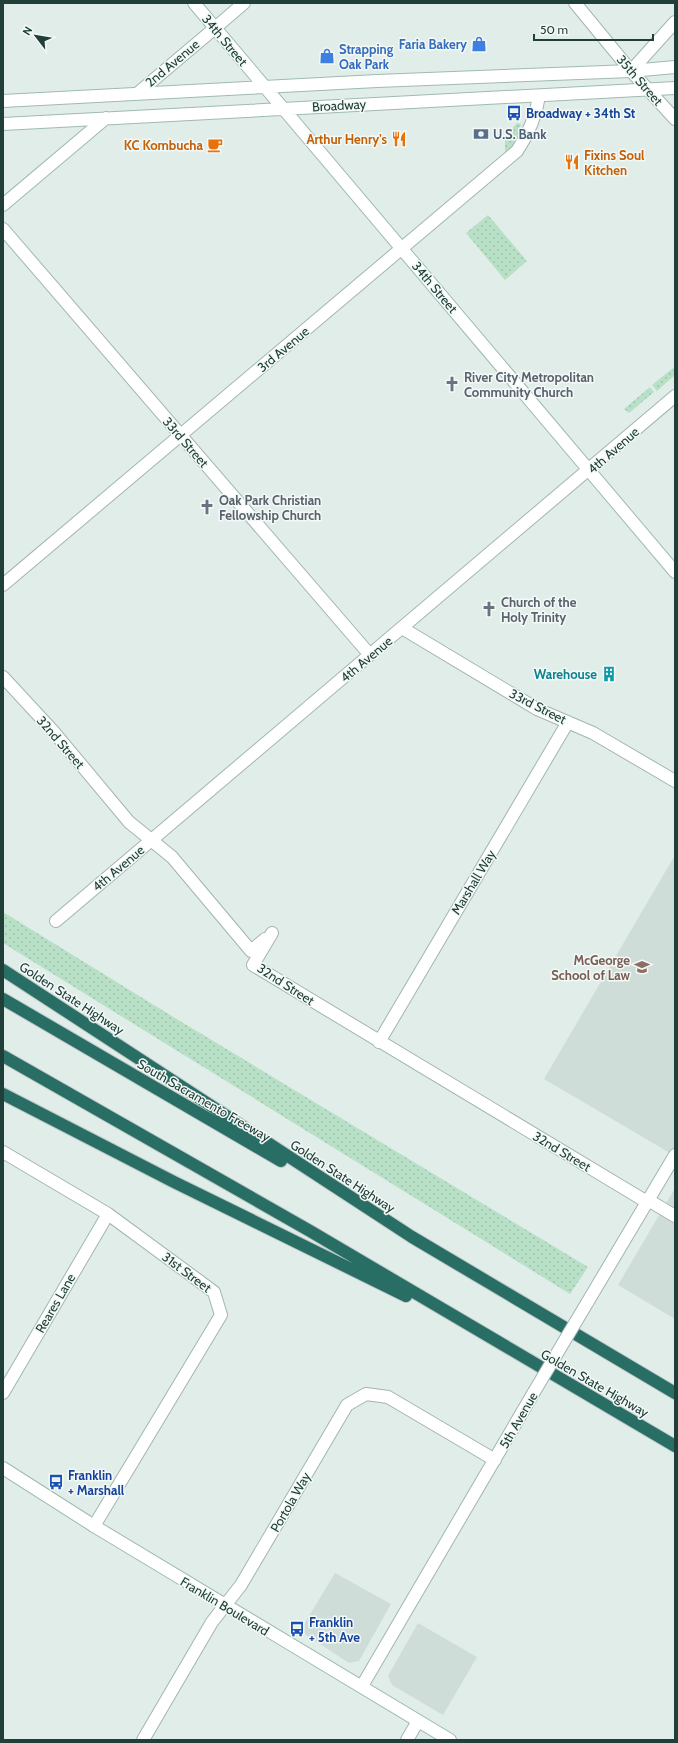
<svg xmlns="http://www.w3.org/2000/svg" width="678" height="1743" font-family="Cabin,sans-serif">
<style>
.built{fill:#cfddd8}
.grass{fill:url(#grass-dots)}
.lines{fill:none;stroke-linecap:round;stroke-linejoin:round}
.street-casing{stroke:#a3b5b1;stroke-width:14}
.secondary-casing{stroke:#9fbab2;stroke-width:14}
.highway-casing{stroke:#c1c9c8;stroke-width:14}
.street{stroke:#fff;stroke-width:12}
.secondary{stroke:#fff;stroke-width:12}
.highway{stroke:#296e65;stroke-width:12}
.street-bridge-casing{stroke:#a3b5b1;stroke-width:14;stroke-linecap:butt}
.street-bridge{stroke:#fff;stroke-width:12}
.labels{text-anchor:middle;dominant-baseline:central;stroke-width:3;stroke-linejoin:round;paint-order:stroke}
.street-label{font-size:13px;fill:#203f39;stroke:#f2f9f6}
.shop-label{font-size:13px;font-weight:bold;fill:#366cbe;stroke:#f2f9f6;text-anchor:end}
.transit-label{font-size:13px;font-weight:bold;fill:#164399;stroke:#f2f9f6;text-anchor:start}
.service-label{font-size:13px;font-weight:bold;fill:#4e5e75;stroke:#f2f9f6;text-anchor:start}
.food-label{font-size:13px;font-weight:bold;fill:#c56008;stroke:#f2f9f6;text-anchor:end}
.worship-label{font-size:13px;font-weight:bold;fill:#5b616d;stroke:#f2f9f6;text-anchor:start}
.culture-label{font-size:13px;font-weight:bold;fill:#0d838f;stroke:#f2f9f6;text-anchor:end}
.education-label{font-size:13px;font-weight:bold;fill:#785e54;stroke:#f2f9f6;text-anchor:end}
</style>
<defs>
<pattern id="grass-dots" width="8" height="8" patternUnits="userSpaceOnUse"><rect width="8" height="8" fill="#b8e0c6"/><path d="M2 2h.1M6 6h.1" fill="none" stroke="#9ec1ab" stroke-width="1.8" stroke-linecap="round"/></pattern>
</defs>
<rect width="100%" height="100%" fill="#e1ede9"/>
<path class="built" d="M675,855V1156L544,1079Z
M675,1188V1319L618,1285Z
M335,1573L391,1604L359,1661L349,1663L300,1631Z
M418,1623L477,1657L443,1715L392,1685L388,1676Z"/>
<path class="grass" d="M517,123L521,124C519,134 513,148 505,154V137Z
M488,215L527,261L505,280L466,233Z
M673,368L675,371V375L657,391L652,385Z
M650,387L654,392L629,413L624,409Z
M3,912L175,1018L588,1267L570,1294L3,943Z"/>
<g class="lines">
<g class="street-casing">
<path id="street" d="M575,3L631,71L675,119
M631,71L675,22
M138,93L215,28
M3,229L370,655
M3,585L517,151C529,133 536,117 539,96
M402,628L537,709L593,733L675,781
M3,677L53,731L129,822L172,857L251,951L265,939
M56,921L675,396
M272,933L253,965L647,1202
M379,1042L568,722
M3,1152L108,1214L214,1292L221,1315L94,1526
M648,1200L675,1216
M587,1303L675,1155
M3,1393L108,1214
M362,1686L534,1392
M143,1740L212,1622L241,1585L347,1405L366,1394L388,1397L495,1460"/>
</g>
<g class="secondary-casing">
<path id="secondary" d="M194,3L675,572
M215,28L244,3
M3,101L377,81L631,71L675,67
M3,124L675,88
M3,205L106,118
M3,1468L94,1526L450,1740
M407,1740L418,1721"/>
</g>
<g class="highway-casing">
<path id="highway" d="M3,970L412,1237L675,1393
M3,999L281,1161
M3,1056L310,1231L675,1446
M3,1094L174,1182L406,1296"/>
</g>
<use href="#street" class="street"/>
<use href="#secondary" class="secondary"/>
<use href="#highway" class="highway"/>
<g class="street-bridge-casing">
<path id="street-bridge" d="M534,1392L587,1303"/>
</g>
<use href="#street-bridge" class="street-bridge"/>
</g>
<defs>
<g id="shop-bare" transform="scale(1.2)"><path d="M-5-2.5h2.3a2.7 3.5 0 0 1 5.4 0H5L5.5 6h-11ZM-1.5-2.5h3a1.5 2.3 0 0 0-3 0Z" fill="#3f7fe0" stroke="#f2f9f6" stroke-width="2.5" paint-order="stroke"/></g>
<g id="bus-bare" transform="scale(1.2)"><path d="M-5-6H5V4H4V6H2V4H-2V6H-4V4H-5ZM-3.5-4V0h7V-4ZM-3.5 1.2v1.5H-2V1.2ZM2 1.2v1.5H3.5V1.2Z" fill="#1a4fb4" stroke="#f2f9f6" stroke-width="2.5" paint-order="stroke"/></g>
<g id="bank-bare" transform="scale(1.2)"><path d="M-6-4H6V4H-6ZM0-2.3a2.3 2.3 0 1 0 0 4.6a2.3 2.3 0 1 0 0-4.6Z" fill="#5c6f8a" stroke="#f2f9f6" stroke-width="2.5" paint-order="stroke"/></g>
<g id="restaurant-bare" transform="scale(1.2)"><path d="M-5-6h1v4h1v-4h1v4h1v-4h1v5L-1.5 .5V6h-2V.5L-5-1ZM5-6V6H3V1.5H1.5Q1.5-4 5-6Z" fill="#e8710a" stroke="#f2f9f6" stroke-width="2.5" paint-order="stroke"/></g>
<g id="cafe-bare" transform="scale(1.2)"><path d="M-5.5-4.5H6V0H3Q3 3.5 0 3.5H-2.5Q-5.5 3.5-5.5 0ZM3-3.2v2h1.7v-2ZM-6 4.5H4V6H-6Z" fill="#e8710a" stroke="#f2f9f6" stroke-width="2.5" paint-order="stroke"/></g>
<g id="church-bare" transform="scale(1.2)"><path d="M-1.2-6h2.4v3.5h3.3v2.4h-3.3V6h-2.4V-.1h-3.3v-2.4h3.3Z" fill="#6b7280" stroke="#f2f9f6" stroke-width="2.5" paint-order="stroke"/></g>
<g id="building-bare" transform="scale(1.2)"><path d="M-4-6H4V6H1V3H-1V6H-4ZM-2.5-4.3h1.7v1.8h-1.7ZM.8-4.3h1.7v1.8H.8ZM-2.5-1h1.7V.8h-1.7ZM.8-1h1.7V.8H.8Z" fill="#0f9aa8" stroke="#f2f9f6" stroke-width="2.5" paint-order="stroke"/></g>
<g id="university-bare" transform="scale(1.2)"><path d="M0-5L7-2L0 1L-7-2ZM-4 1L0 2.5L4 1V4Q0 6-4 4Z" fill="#8d6e63" stroke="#f2f9f6" stroke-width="2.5" paint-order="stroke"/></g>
</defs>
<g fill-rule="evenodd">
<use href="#shop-bare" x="479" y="44"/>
<use href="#shop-bare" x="327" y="56"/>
<use href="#bus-bare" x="514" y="113"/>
<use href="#bank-bare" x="481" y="134"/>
<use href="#restaurant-bare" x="399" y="139"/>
<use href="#cafe-bare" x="215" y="145"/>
<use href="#restaurant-bare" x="572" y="162"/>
<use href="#church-bare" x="452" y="384"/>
<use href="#church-bare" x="207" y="507"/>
<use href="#church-bare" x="489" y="609"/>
<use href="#building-bare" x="609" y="674"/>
<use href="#university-bare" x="642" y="967"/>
<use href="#bus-bare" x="56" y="1482"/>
<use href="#bus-bare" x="297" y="1629"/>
</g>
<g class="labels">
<g class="street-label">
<text transform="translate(225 40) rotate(50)">34th Street</text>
<text transform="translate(172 63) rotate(-40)">2nd Avenue</text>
<text transform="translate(640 80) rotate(49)">35th Street</text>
<text transform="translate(339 105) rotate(-3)">Broadway</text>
<text transform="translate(435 287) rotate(50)">34th Street</text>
<text transform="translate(283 349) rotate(-40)">3rd Avenue</text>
<text transform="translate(186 442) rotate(49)">33rd Street</text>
<text transform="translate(613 450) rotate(-41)">4th Avenue</text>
<text transform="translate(366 659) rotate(-40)">4th Avenue</text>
<text transform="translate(538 706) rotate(27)">33rd Street</text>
<text transform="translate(61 742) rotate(49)">32nd Street</text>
<text transform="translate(118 868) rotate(-40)">4th Avenue</text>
<text transform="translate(473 882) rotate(-59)">Marshall Way</text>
<text transform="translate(286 984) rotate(33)">32nd Street</text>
<text transform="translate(72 998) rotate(33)">Golden State Highway</text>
<text transform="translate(204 1100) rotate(30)">South Sacramento Freeway</text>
<text transform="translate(562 1151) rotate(31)">32nd Street</text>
<text transform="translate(343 1176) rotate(33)">Golden State Highway</text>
<text transform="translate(187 1272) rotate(37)">31st Street</text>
<text transform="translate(55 1303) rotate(-60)">Reares Lane</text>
<text transform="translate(595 1383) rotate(30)">Golden State Highway</text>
<text transform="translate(518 1420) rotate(-60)">5th Avenue</text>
<text transform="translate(290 1502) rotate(-60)">Portola Way</text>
<text transform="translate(225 1606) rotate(31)">Franklin Boulevard</text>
</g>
<g class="shop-label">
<text x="467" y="44">Faria Bakery</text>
<text x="339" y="49" text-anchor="start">Strapping<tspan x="339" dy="15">Oak Park</tspan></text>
</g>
<g class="transit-label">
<text x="526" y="113">Broadway + 34th St</text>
<text x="68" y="1475">Franklin<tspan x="68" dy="15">+ Marshall</tspan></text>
<text x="309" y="1622">Franklin<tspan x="309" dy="15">+ 5th Ave</tspan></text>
</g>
<g class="service-label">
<text x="493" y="134">U.S. Bank</text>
</g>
<g class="food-label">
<text x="387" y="139">Arthur Henry's</text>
<text x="203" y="145">KC Kombucha</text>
<text x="584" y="155" text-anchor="start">Fixins Soul<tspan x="584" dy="15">Kitchen</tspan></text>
</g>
<g class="worship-label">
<text x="464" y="377">River City Metropolitan<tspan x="464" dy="15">Community Church</tspan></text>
<text x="219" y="500">Oak Park Christian<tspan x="219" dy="15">Fellowship Church</tspan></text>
<text x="501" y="602">Church of the<tspan x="501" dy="15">Holy Trinity</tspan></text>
</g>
<g class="culture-label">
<text x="597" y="674">Warehouse</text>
</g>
<g class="education-label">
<text x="630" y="960">McGeorge<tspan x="630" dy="15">School of Law</tspan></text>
</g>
</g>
<rect width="678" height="1743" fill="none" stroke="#203f39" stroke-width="8"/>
<g transform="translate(36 36) rotate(301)" stroke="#f2f9f6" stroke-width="3" paint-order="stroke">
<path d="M0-3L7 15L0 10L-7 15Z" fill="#203f39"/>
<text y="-6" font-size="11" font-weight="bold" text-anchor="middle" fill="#203f39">N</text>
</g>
<path d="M534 34v6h119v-6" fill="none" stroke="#203f39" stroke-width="2"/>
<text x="540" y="34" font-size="12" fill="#203f39" stroke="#f2f9f6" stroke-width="3" paint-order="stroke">50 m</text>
</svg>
